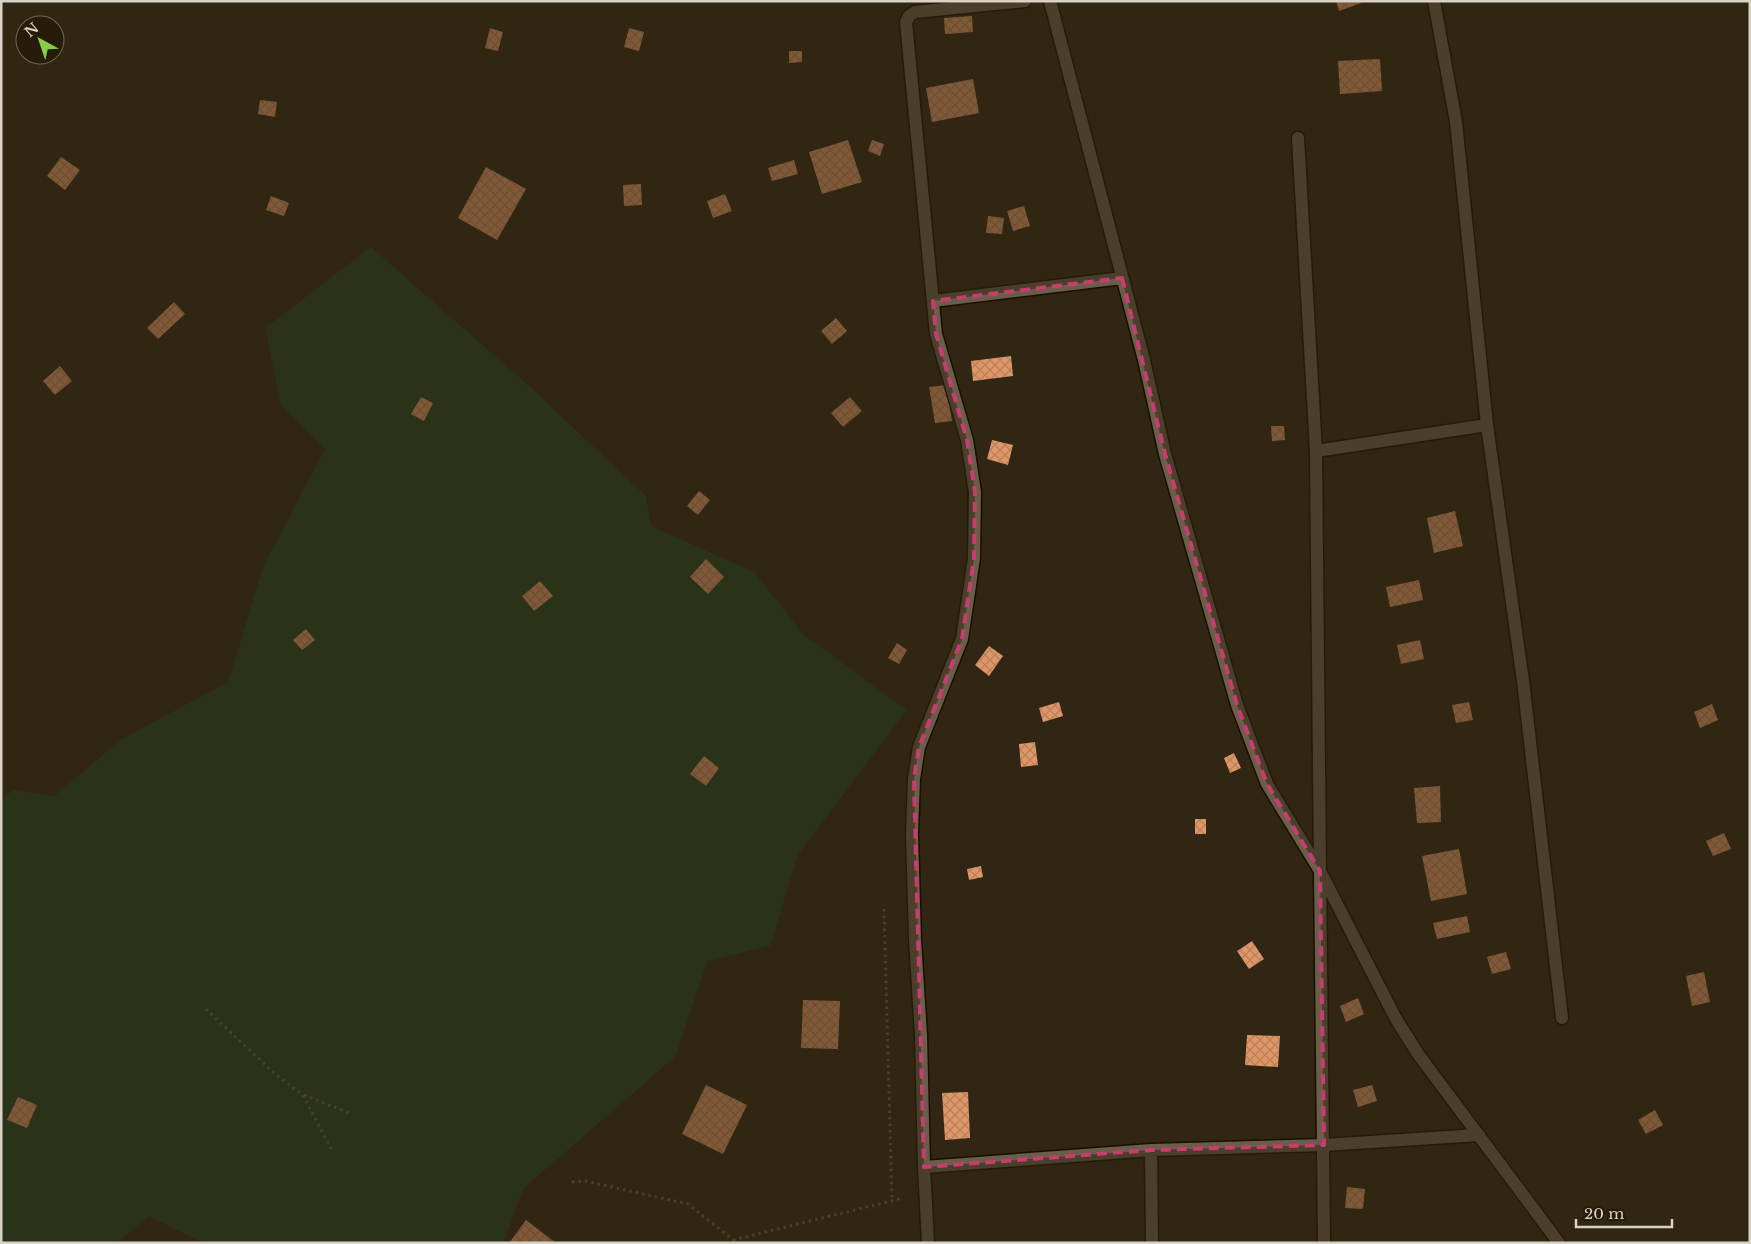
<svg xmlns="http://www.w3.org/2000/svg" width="1751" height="1244" font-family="'Libre Baskerville',serif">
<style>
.grass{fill:#224121}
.building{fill:url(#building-cross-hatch)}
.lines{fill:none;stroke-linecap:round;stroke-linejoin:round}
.minor-casing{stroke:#190e00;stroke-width:15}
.path{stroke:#695f4f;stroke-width:3;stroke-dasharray:2.5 4;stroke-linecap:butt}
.minor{stroke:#6b5d49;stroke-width:12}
.marked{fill:none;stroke:#c73d70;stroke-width:4;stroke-dasharray:10 6;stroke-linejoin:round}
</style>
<defs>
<pattern id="building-cross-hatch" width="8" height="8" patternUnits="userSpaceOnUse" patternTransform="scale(1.25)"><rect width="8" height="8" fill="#df9767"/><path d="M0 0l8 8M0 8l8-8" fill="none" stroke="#b8815c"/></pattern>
</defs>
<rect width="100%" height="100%" fill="#312613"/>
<path class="grass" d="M371,247L528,385L646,496L651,526L754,572L804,635L907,710L797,856L771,945L707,962L675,1057L524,1188L503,1243H204L149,1216L117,1243H1V802L12,790L54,796L122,739L228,682L264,565L325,449L281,405L265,328Z"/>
<path class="building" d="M1336,1H1360L1361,3L1339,11Z
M972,16L973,32L945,34L944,18Z
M490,28L503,32L498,51L485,48Z
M629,28L644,32L639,51L624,47Z
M789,51H802V62L789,63Z
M1380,59L1382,91L1340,94L1338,61Z
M973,79L979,113L932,122L926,88Z
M260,100L277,102L275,117L258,114Z
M848,140L862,182L822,194L809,152Z
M872,140L884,144L880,156L868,151Z
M61,157L80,170L65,190L47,176Z
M794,160L798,174L772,181L768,168Z
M486,167L526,189L497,240L458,218Z
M641,184L642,205L624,206L623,185Z
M725,194L732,211L713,218L707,201Z
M271,196L289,203L284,216L266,210Z
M1024,206L1030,226L1013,231L1007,211Z
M988,216L1004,218L1002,234L986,233Z
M174,302L185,314L158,339L147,328Z
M836,318L847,331L832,344L821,331Z
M1011,356L1013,376L973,381L971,361Z
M60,366L72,381L55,395L43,381Z
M946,385L952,421L935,423L929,387Z
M421,397L433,403L424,421L411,414Z
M850,397L862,411L843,427L831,413Z
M1271,426H1284L1285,440L1272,441Z
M992,440L1013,445L1008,465L987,459Z
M699,491L710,500L698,515L687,506Z
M1455,511L1463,546L1434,553L1427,518Z
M706,559L724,577L708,594L690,577Z
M1419,580L1423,600L1390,607L1386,587Z
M540,581L553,596L534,611L522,596Z
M306,629L315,640L302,650L293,640Z
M1420,640L1424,659L1401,664L1397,645Z
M897,643L907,650L899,664L888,658Z
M989,646L1003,656L989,676L975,665Z
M1059,702L1063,716L1043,722L1039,708Z
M1469,702L1473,720L1456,723L1452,705Z
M1712,704L1718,720L1700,728L1694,712Z
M1035,742L1038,765L1021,767L1019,744Z
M1234,753L1241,768L1230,773L1224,758Z
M704,756L719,768L706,786L690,774Z
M1440,786L1441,822L1417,823L1414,788Z
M1195,819H1206V834H1195Z
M1724,833L1731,849L1713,856L1706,841Z
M1459,849L1467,894L1431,901L1422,856Z
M981,866L983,877L969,880L967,869Z
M1467,916L1470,932L1437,939L1433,923Z
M1252,941L1264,959L1249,969L1237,951Z
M1506,952L1511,969L1492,974L1487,957Z
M1704,972L1710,1002L1692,1006L1686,976Z
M1358,998L1364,1014L1346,1022L1340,1006Z
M803,1000L840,1001L838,1049L801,1048Z
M1247,1035L1280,1036L1278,1067L1245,1065Z
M706,1085L747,1105L723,1154L682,1134Z
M1372,1085L1377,1101L1358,1107L1353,1090Z
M968,1092L970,1138L945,1140L942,1093Z
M18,1097L37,1105L27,1128L7,1120Z
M1655,1110L1663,1125L1646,1134L1638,1120Z
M1347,1187L1365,1189L1363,1209L1345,1208Z
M526,1220L556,1243H509Z"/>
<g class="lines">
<g class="minor-casing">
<path id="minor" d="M1050,1L1144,360L1165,454L1237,705L1267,784L1320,871L1324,1243
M1434,1L1456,122L1487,425L1523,681L1562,1018
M1298,138L1316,451L1320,871L1396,1019L1418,1054L1559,1243
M933,301L1122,278
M1316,451L1487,425
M1151,1150L1152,1243
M924,1167L1151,1150L1324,1145L1479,1135
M928,1243L924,1167L921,1035L915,939L912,834L914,779L919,747L962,639L974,558L975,492L967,440L936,334L906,22L909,16L915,12L1025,1"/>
</g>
<path class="path" d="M884,909L892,1200
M206,1009L275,1074L303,1095L331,1149
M304,1095L352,1114
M572,1182L585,1181L688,1204L737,1243
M733,1240L903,1198"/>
<use href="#minor" class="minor"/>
</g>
<path d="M0 0H1751V1244H0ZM1122,278L1165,454L1237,705L1267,784L1320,871L1324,1145L1151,1150L924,1167L914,779L919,747L962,639L974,558L975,492L967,440L936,334L933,301Z" fill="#312613" fill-opacity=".55" fill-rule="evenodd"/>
<path class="marked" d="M1122,278L1165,454L1237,705L1267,784L1320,871L1324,1145L1151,1150L924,1167L914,779L919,747L962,639L974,558L975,492L967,440L936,334L933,301Z"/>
<rect width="1751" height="1244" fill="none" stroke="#d9d2c6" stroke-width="5"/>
<g transform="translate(40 40) rotate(320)"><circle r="24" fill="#271c09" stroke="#6e6555"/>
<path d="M0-4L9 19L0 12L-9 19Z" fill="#87cf4b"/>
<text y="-8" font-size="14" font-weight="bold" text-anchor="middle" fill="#d9d2c6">N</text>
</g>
<path d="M1576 1219v8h96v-8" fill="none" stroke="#d9d2c6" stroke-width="2.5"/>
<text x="1584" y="1219" font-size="15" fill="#d9d2c6" stroke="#271c09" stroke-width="4" paint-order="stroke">20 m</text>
</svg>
